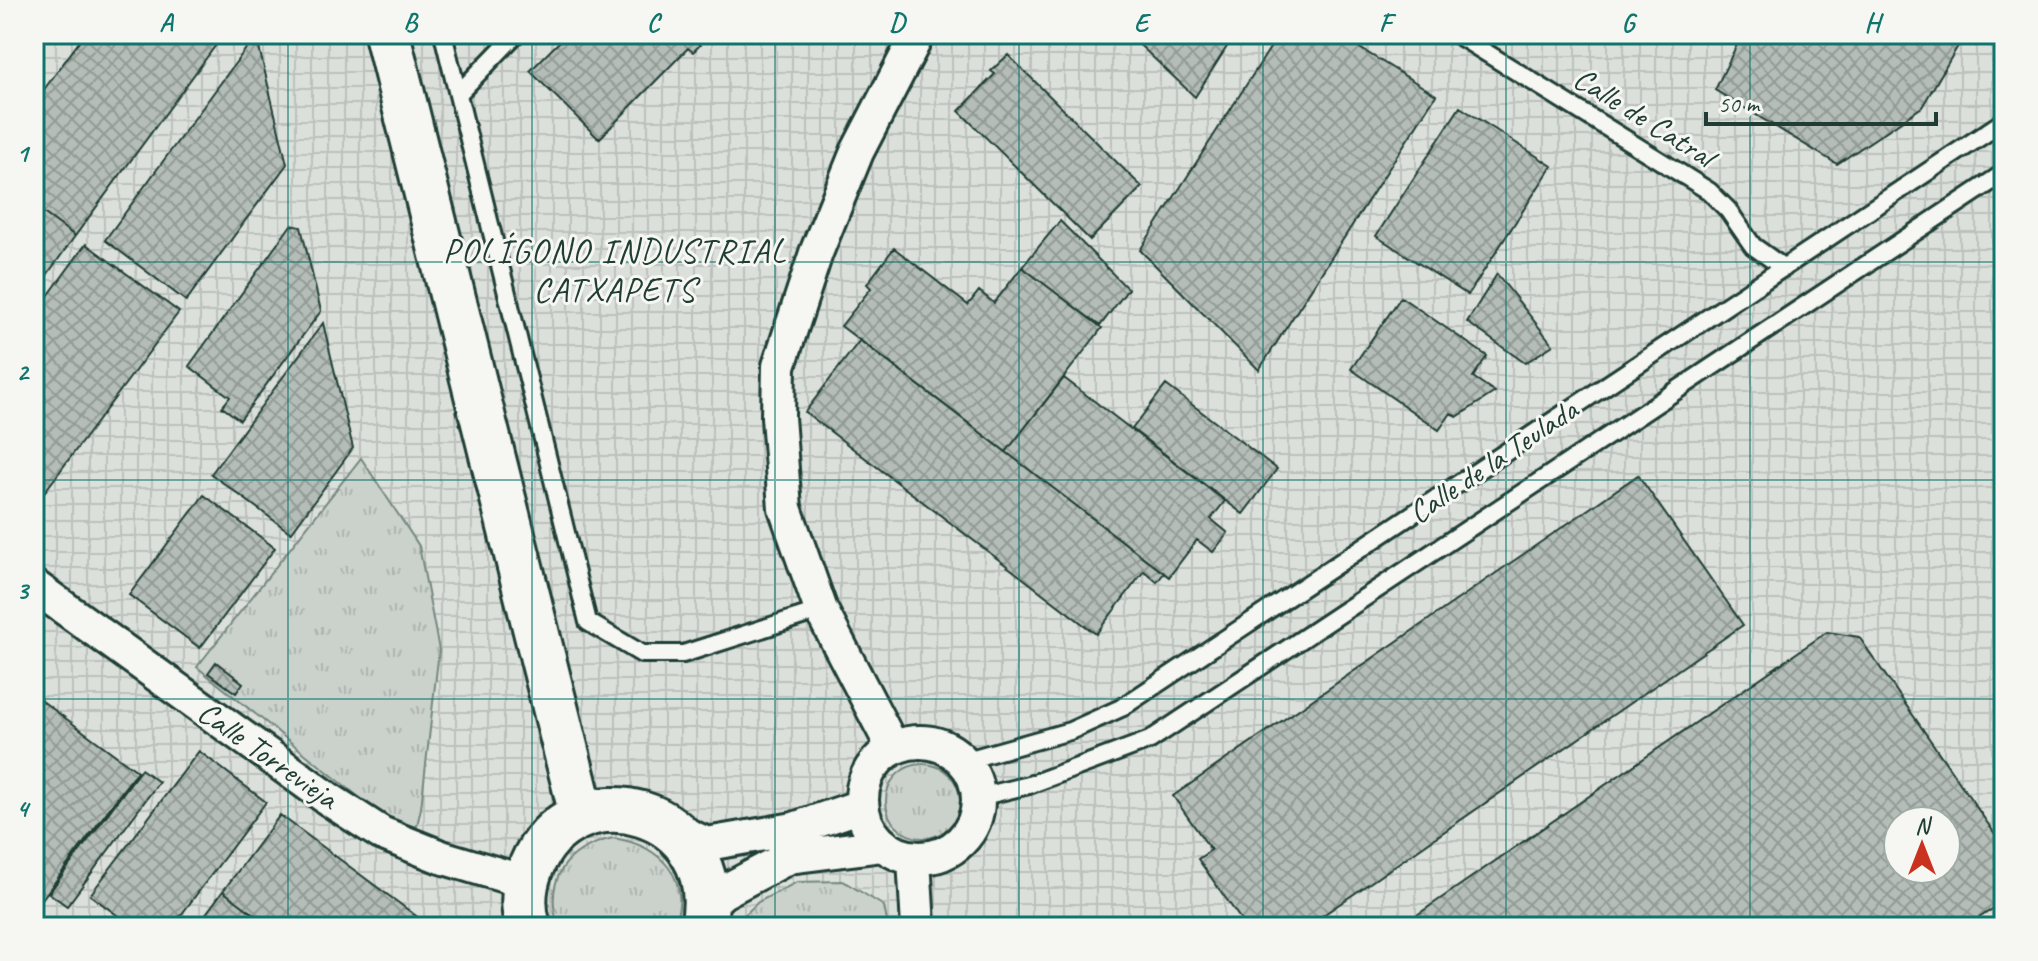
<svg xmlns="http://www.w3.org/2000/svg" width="2038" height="961" font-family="Caveat,sans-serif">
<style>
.industrial{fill:url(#industrial-grid);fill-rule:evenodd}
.grass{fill:url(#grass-tufts);stroke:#758880;stroke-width:2}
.building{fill:url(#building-cross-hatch);stroke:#1f3d34;stroke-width:2;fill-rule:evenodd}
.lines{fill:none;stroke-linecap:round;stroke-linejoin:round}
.lane-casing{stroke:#1f3d34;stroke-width:22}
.street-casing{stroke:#1f3d34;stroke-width:38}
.secondary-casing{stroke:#1f3d34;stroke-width:50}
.lane{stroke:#f6f6f2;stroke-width:16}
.street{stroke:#f6f6f2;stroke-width:32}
.secondary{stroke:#f6f6f2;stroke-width:44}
.grid{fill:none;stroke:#0f766e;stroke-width:2;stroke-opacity:0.55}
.labels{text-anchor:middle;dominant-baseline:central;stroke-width:6;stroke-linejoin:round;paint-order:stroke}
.street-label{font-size:32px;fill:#1f3d34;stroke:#f6f6f2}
.neighbourhood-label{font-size:34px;letter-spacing:2px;fill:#1f3d34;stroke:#f6f6f2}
.neatline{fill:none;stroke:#0f766e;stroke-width:3}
.grid-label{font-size:26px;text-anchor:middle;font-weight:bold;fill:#0f766e}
</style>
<defs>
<pattern id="industrial-grid" width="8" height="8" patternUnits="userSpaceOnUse" patternTransform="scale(2)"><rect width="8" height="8" fill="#dce0db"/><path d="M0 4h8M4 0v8" fill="none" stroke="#bcc1bd"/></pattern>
<pattern id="grass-tufts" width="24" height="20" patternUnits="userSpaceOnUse" patternTransform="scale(2)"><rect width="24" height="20" fill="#cbd2cc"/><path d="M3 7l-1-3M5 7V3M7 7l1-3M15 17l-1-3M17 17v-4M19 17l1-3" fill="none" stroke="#aeb5b0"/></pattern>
<pattern id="building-cross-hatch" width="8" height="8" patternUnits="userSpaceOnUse" patternTransform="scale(2)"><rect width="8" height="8" fill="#b4bdb8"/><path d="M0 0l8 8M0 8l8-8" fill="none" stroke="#929b96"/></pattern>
</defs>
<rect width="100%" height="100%" fill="#edefea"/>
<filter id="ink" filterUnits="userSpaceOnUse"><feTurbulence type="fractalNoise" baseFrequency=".0125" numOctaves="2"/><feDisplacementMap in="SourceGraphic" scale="16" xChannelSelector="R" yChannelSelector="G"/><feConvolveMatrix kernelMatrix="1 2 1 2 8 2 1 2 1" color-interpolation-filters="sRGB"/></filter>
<g filter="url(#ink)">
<path class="industrial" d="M34,34H2004V927H34ZM1898,821H1946V869H1898Z"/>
<path class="grass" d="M361,458L419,546L439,650L421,808L417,826H395L197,667Z
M886 801a37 37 0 1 1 74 0a37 37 0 1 1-74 0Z
M613,838C659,845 694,878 673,927H558C544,879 565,849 613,838Z
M843,881L884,906L888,927H732L758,902L797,882Z"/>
<path class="building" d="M85,34H224L75,236L34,206V103Z
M567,34H700L694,40L700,45L693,52L688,48L599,139L530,71Z
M1128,34H1235L1195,97Z
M1279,34H1337L1436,95L1259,370L1140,250Z
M1742,34H1965L1922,107L1837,164L1715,90Z
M256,35L287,164L186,301L105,240Z
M1008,55L1142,187L1090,240L959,111L995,74L991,71Z
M1460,107L1552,166L1468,295L1376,236Z
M34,206L75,236L34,293Z
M1060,221L1128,289L1100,326L1022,267Z
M291,225L301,227L321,311L240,420L222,407L230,397L189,366Z
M86,244L179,312L34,506V315Z
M894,248L968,305L979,291L994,303L1022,267L1102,328L1006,452L841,326L871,288L867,284Z
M1497,274L1553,345L1525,363L1467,322Z
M1401,297L1487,356L1473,377L1495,392L1457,417L1451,413L1439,430L1351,369Z
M323,323L353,448L291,533L211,474Z
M860,340L1164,573L1157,582L1144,571L1096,634L805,412Z
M1064,378L1225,501L1211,519L1228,533L1213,552L1197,540L1169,577L1006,452Z
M1166,385L1277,469L1243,514L1132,429Z
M1638,475L1743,625L1306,927H1246L1198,859L1211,850L1173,796Z
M204,495L275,548L200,648L129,595Z
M1827,632L1859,637L2004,847V901L1966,927H1409L1411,919ZM1898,821H1946V869H1898Z
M216,662L243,683L236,693L208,673Z
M34,695L137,771L34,910Z
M199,751L266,802L172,927H133L90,895Z
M141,769L159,782L67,906L49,893Z
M280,815L431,927H271L223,891Z
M223,891L271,927H196Z
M1141,917L1148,927H1126Z"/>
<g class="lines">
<g class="lane-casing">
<path id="lane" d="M443,34L588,622L642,654H683L821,610
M1456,34L1709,191L1728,210L1753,246L1784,268
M458,94L516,34
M963,761L1070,731L1121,708L2004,121
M979,797L1029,785L1150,740L2004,173"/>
</g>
<g class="street-casing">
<path id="street" d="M34,586L330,800L381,833L441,857L525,882
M862 800a58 58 0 1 1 116 0a58 58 0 1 1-116 0Z
M893,748L821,610L785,508L778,417L779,366L816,253L857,152L918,34
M672,828L707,844L794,829L861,806
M914,859L918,927
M708,905L723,892L789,857L883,845"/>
</g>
<g class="secondary-casing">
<path id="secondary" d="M387,34L582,815
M528,927C522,906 523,887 531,867C572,766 728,807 703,927"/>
</g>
<use href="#lane" class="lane"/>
<use href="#street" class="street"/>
<use href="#secondary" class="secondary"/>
</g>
</g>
<path class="grid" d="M288,34V927M532,34V927M775,34V927M1019,34V927M1263,34V927M1506,34V927M1750,34V927M34,262H2004M34,480H2004M34,699H2004"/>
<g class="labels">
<g class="street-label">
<text transform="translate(1644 117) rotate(32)">Calle de Catral</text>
<text transform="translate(1493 461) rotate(-34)">Calle de la Teulada</text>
<text transform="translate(268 755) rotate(35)">Calle Torrevieja</text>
</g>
<g class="neighbourhood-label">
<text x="615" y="250">POLÍGONO INDUSTRIAL<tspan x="615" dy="39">CATXAPETS</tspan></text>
</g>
</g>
<rect width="2038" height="961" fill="none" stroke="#f6f6f2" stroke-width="88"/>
<g transform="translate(1922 845)"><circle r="38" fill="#f6f6f2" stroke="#a0aca6" stroke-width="2"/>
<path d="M0-6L14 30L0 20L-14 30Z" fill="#c8321e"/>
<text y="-12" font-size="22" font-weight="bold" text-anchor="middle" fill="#1f3d34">N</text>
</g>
<path d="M1706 112v12h230v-12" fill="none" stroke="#1f3d34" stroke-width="4"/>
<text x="1718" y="112" font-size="24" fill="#1f3d34" stroke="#f6f6f2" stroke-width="6" paint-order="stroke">50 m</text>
<rect x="44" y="44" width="1950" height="873" class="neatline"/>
<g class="grid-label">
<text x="166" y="31">A</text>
<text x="410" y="31">B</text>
<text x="653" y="31">C</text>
<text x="897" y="31">D</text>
<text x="1141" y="31">E</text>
<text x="1385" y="31">F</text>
<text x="1628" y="31">G</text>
<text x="1872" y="31">H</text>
<text x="22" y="162">1</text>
<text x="22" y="380">2</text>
<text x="22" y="599">3</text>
<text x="22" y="817">4</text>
</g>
</svg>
